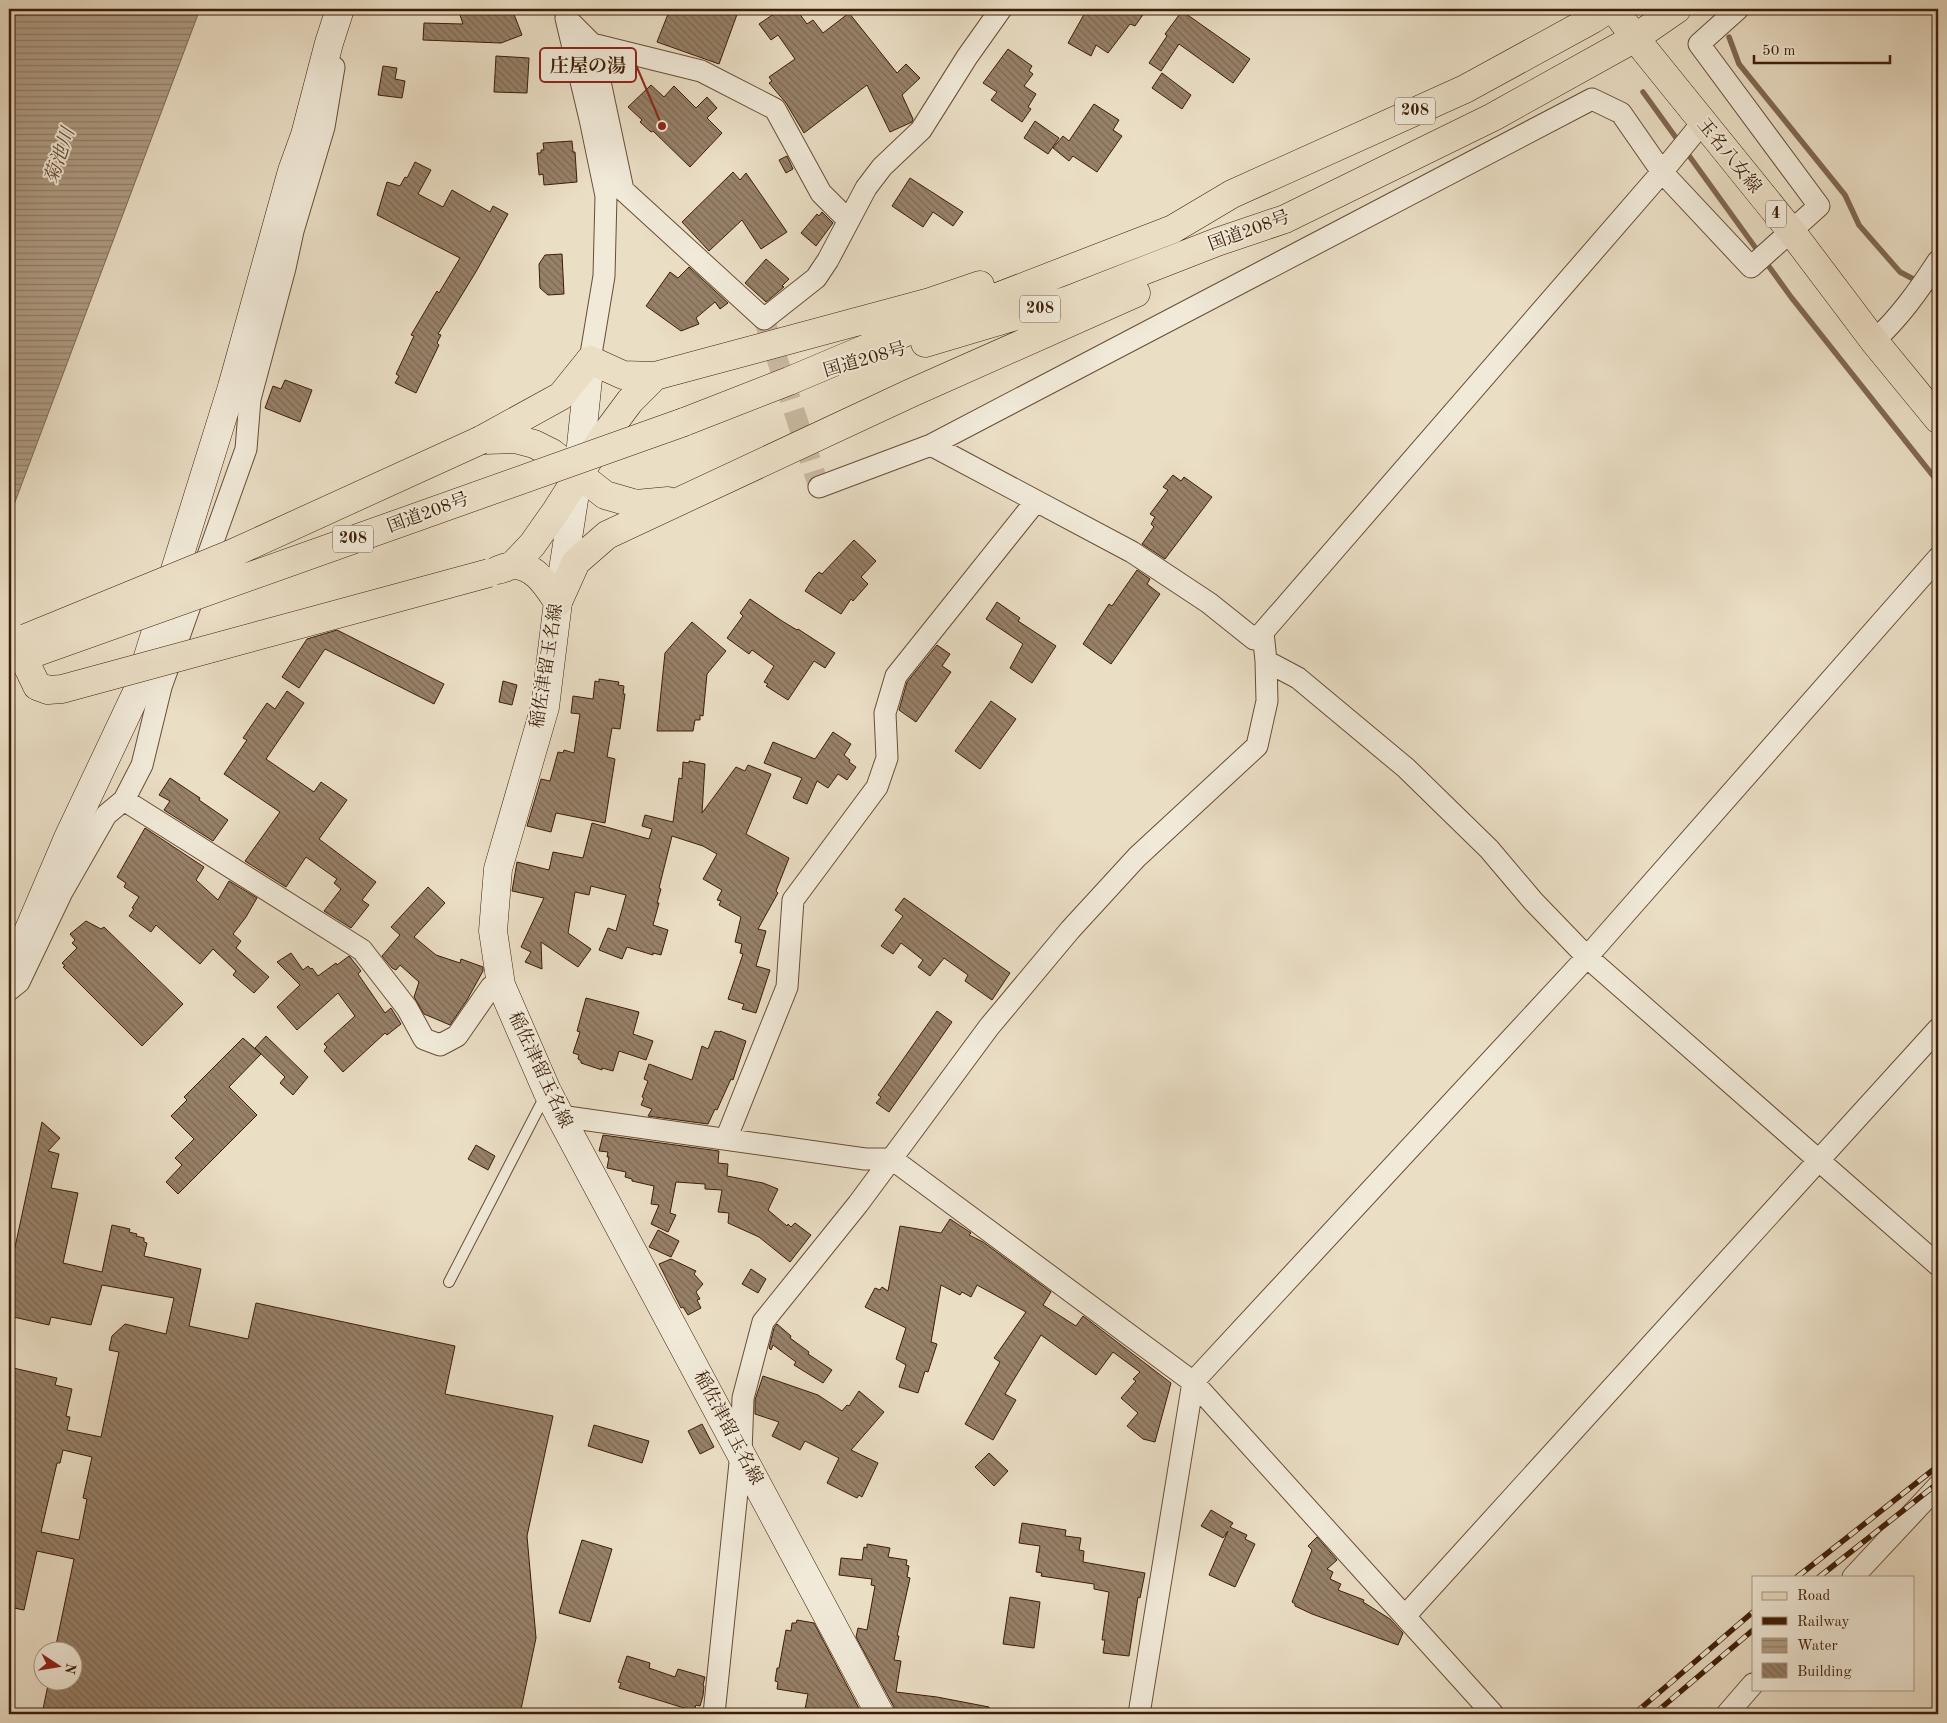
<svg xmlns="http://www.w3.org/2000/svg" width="1947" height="1723" font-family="'Old Standard TT','Noto Serif JP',serif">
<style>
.water{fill:url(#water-rules);stroke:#816952}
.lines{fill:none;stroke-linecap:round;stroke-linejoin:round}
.stream{stroke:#816952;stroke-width:5.5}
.building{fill:url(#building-back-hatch);stroke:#3d1d06;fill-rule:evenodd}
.street-tunnel{stroke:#c7b79f;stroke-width:21;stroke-dasharray:21 11;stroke-linecap:butt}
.lane-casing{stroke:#684d36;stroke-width:12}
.street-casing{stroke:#684d36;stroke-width:23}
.secondary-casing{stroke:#3d1d06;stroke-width:29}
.primary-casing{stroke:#3d1d06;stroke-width:29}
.highway-casing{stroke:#3d1d06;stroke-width:29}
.lane{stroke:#f1ead9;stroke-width:10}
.street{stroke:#f1ead9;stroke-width:21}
.secondary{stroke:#f1ead9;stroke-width:28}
.primary{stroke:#eadec5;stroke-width:28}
.highway{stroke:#eadec5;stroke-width:28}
.rail-casing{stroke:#3d1d06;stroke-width:5.5}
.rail{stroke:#f1ead9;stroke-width:4;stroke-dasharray:11;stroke-linecap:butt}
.highway-bridge-casing{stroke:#3d1d06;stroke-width:29;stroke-linecap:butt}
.highway-bridge{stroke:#eadec5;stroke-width:28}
.labels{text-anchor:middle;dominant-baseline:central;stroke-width:4;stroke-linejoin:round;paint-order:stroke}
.shield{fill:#f1ead9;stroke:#735a45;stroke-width:1}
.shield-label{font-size:16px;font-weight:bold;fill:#3d1d06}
.street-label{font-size:18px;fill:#3d1d06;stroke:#f1ead9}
.water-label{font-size:19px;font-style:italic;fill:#654932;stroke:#f1ead9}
.leader{fill:none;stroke:#8f2418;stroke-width:2}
.callout-dot{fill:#8f2418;stroke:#f1ead9;stroke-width:2}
.callout{fill:#f1ead9;stroke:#8f2418;stroke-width:2}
.callout-label{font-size:19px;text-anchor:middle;font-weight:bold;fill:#3d1d06}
</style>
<defs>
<pattern id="water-rules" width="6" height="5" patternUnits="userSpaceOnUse" patternTransform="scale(1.25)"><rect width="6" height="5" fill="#af9c84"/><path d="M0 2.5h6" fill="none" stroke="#907f6a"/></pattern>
<pattern id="building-back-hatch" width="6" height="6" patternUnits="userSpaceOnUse" patternTransform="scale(1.25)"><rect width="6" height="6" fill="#978169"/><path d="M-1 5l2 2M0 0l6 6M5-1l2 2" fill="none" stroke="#7c6954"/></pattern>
</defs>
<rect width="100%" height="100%" fill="#eadec5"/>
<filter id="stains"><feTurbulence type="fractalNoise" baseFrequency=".004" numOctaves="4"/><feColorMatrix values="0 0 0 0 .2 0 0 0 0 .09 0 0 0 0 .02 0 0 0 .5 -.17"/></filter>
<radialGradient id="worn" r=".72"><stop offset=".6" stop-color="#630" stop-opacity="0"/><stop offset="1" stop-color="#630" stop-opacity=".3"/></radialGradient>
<path class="water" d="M9,9H200L9,518Z"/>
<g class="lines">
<path class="stream" d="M1729,37L1739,64L1845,195L1859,225L1900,272L1919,282
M1643,92L1760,254
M1765,261L1791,297L1938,482
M1927,286L1938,292"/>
</g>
<path class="building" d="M458,9H512L522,35L501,43L423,40L424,23L463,24Z
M670,9H739L719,64L657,42Z
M781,9H796L807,24L813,20L823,33L849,13L897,73L906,64L920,78L902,95L913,119L912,122L890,132L867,85L804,133L786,103L769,83L772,81L769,77L795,59L778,35L771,40L759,24Z
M1087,9H1147L1135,26L1130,24L1108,53L1096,45L1091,56L1068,43Z
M1182,11L1250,59L1233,83L1179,44L1161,71L1149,63L1167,36L1165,34Z
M1008,49L1032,66L1029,71L1033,74L1024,86L1036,94L1028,107L1031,109L1022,122L991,100L997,92L983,83Z
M496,56L529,58L527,93L494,92Z
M383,66L397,68L395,79L405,81L402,98L378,95Z
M1162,73L1191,95L1182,109L1152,88Z
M651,85L664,97L674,86L696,108L707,97L717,108L707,118L722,133L690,167L653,131L651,132L640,122L642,120L628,107Z
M1094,104L1119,120L1113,130L1122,136L1097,172L1073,156L1069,161L1053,148L1063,136L1069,141Z
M1035,121L1059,138L1048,154L1024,138Z
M572,141L573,152H575L577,182L544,185L543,174L539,175L537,153H541V150H544L543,143Z
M787,156L793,169L786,173L779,160Z
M415,162L431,170L418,194L443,207L452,190L490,212L493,206L508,214L477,270L438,334L441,335L437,343L439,345L416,393L395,383L399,376L396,374L414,336L411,335L437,291L439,293L460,258L377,215L387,182L400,186L405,177L407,178Z
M733,172L740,180L746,173L787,232L761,249L742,220L709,251L682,222Z
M910,178L963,212L953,226L933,212L923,227L892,206Z
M822,212L833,223L816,246L801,233L817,214L819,216Z
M562,254L564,294L548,295L540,288L539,264L545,255Z
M766,259L789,279L782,286L784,287L766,302L745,283Z
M689,267L728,303L720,309L715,302L696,318L699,324L681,331L646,306L670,272L678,278Z
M285,380L312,390L300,422L265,408L273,386L281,389Z
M1173,475L1181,481L1184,477L1212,497L1165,559L1142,544L1154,527L1151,524L1155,517L1150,514L1168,490L1163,487Z
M854,540L876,561L861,577L868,584L853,601L851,599L841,614L805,591L814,577L819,572L822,574Z
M1137,570L1150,579L1147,584L1160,594L1111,664L1083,644L1109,604L1112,606Z
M750,599L782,621L797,630L798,629L835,653L825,668L814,661L788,700L766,686L768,684L764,682L774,666L752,650L749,654L727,638L743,616L740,613Z
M997,602L1020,618L1018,621L1056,646L1032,683L1010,668L1023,644L986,619Z
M692,622L726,651L707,674L703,716L700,715V720H695L693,731H657L665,653Z
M337,630L444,684L434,704L325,649L299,688L282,677L307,639Z
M937,645L950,654L942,666L951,672L916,722L899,710L907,682Z
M599,679L619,682L618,685L624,686L623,694H625L620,729L612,728L607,757L615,759L605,823L556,813L551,832L527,826L541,779L550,781L558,752L563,753L564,750L574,753L580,714L571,713L573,696L593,699L595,681L599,682Z
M503,681L517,685L512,705L499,702Z
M287,691L304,703L266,759L314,792L321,782L347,800L319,839L376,882L362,900L369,905L351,928L324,911L341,889L334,883L337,879L306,857L286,887L245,861L280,812L224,774L247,740L243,738L267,703L275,709Z
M991,701L1016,719L980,769L955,751Z
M833,732L851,744L844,755L850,760L849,762L856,767L847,780L838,774L828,788L817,781L807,804L793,798L802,778L764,763L773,742L815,759Z
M689,761L705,764L702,813L736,767L745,771L748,765L771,774L746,834L789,858L776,891L778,893L758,929L766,931L756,966L770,970L756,1013L742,1009L744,1004L728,999L743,954L740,953L742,944L735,942L741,917L719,905L721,901L717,900L722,890L703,879L717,854L703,846L672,836L659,888L661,889L657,903H659L653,925L668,930L661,955L653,953V955L627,947L622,959L599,950L608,928L616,931L626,895L591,886L589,895L575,892L568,933L591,949L578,967L541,942L542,969L525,962L531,952L521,947L544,898L512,891L517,862L549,870L553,852L583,858L592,823L649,839L652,829L642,826L645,815L673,822L679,778L682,779L683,762L689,763Z
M170,778L200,798L199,800L228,820L213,841L164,810L170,801L159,795Z
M145,828L204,867L196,880L218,900L229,881L257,898L246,917L233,934L241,941L236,948L269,977L254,993L233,975L236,971L213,949L200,964L156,925L151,932L129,916L134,909L132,908L139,897L124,887L126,883L117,877Z
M428,887L445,903L414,937L436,955L460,963L461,959L483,967V971L467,1000L450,1025L424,1014L414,997L419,982L400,965L396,970L392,968L382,956L400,935L391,927Z
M904,898L1010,973L992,1000L965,981L968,975L944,958L930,976L918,967L923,960L901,943L893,954L881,946L903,916L895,910Z
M86,921L101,929L104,927L183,1004L142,1046L63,967L65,966L62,963L77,948L72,943L75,940L70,934Z
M291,953L303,970L308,966L311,969L312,968L318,976L336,963L337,965L349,956L350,957L361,971L358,974L385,1013L391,1008L401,1024L387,1035L385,1033L343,1072L324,1051L327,1047L324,1044L355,1016L338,993L297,1030L277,1007L300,985L277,962Z
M586,998L639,1012L633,1034L653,1041L646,1060L619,1051L613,1071L602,1068V1070L581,1063V1061L578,1059L579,1055L573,1053L580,1032L577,1031Z
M937,1011L952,1022L889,1112L876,1103L881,1097L878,1095Z
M715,1031L720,1032V1031L746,1041L733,1080L731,1079L717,1110L715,1109L708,1124L648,1116L652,1109L641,1105L644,1098L642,1097L648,1081L644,1079L649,1064L692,1080L702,1046L708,1049Z
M266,1036L308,1077L293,1095L280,1083L285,1077L255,1048Z
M243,1038L261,1054L229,1087L257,1115L178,1194L166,1182L182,1165L175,1158L194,1139L171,1116L187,1100L184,1097Z
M42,1122L60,1138L48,1151L59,1154L51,1188L78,1193L63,1263L102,1272L112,1225L130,1229L129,1232L137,1234L136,1236L144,1238V1242L147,1243L144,1256L201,1269L189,1326L248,1339L256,1303L455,1346L445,1394L553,1416L527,1536L536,1638L520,1714H42L49,1680H72V1650H55L74,1559L37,1551L24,1610L9,1607V1448L15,1418L9,1417V1367L57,1378L55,1385L72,1389L66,1416L70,1417L67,1430L101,1437L119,1352L109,1350L112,1336L125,1324L166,1334L174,1298L102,1285L91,1325L51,1317L49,1325L9,1316V1275ZM63,1450L92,1457L83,1498L87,1499L79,1540L41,1532L57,1463H60Z
M603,1135L719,1151L718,1163L728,1164L727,1176L763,1183L778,1189L768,1210L787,1226L788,1224L791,1227L795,1223L811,1235L790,1262L759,1237L728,1223L729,1213L718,1212L722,1190L705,1189V1184L676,1182L670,1213L676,1215L668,1232L651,1224L659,1205L651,1204L654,1186L632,1181V1179L625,1177L626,1172L607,1168L609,1157H607L608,1152L599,1151Z
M476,1145L495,1156L488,1170L468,1159Z
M950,1219L971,1233L969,1235L983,1242L1051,1292L1043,1305L1076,1326L1083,1316L1171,1383L1155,1442L1143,1439L1127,1426L1138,1413L1121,1398L1136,1381L1133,1379L1140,1372L1113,1352L1096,1375L1041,1335L1005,1394L1016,1400L993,1440L965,1424L1000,1362L994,1358L1026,1312L977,1285L971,1297L962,1292L960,1295L941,1285L931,1342L937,1344L928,1372L925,1371L918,1393L899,1387L906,1365L896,1359L906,1328L865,1307L875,1288L880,1290L882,1287L888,1291L900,1226L941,1233Z
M658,1230L679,1241L671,1257L649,1247Z
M671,1259L696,1271L694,1274L703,1284L696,1292L700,1299L697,1300L701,1308L688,1315L683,1307L681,1308L659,1264Z
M751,1269L766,1279L758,1293L742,1284Z
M777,1324L791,1336L790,1338L809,1352L808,1354L832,1370L823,1383L794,1365L796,1362L773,1345L771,1350L769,1348L774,1328Z
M763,1376L818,1395L842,1411L847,1405L849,1406L859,1391L884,1412L851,1450L878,1463L862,1497L859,1495L857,1498L827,1483L839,1458L805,1441L800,1450L772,1436L779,1422L755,1414V1400Z
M702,1424L714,1447L700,1454L688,1431Z
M594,1425L649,1441L642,1463L588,1446Z
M989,1453L1008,1471L994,1486L975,1467Z
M1211,1510L1233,1523L1230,1527L1247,1535L1245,1539L1255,1544L1235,1587L1209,1575L1228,1531L1223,1538L1201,1526Z
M1022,1523L1066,1530L1065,1536L1081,1538L1079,1550L1084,1551L1083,1562L1145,1573L1140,1598L1138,1597L1129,1656L1103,1653L1105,1640H1102L1109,1592L1094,1589V1584L1041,1576L1042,1573L1036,1572L1040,1546L1019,1543Z
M1317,1537L1337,1560L1327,1569L1333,1572L1330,1579L1341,1584L1338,1590L1364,1600L1363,1602L1390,1619L1403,1633L1398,1645L1312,1614L1295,1606V1604L1292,1602L1312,1550L1308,1546Z
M582,1540L612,1549L590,1622L559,1613Z
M867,1544L890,1548L888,1557L907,1560L906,1565L909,1566L907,1577L910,1578L897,1636H899L894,1660L901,1661L896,1692L937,1697L989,1707V1714H934L920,1711L919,1714H896L894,1707L856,1637L858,1628L867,1630L875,1586L871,1585L872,1579L839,1575L841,1558L862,1560L864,1547L867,1548Z
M1010,1597L1040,1602L1034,1648L1003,1644Z
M797,1620L814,1623L862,1714H804L808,1694L777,1689L778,1682L775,1681L777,1668H779L786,1630L791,1631L792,1623H796Z
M627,1656L650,1663L649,1668L675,1677L678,1669L705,1677L703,1685L704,1686L703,1696L700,1706L696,1705L694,1711L619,1688L621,1683L618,1682Z"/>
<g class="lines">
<path class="street-tunnel" d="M764,319L819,487"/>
<g class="lane-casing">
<path id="lane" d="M449,1282L545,1096"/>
</g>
<g class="street-casing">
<path id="street" d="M566,18L592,44L623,190L764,319L816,278L828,260L866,188L882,167L921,130L967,57L1001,9
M566,18L590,119L606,196L604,276L590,360
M592,44L701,71L775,109L821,193L848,220
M1874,341C1900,317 1919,290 1938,261
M931,445L1132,552L1209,603L1254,639L1263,632L1662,172L1702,123
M819,487L931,445L1592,99L1621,113L1662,172L1751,267L1819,206L1699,44L1738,9
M1266,661L1298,678L1406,768L1489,849L1533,901L1587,957L1938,1265
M124,800L362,950L407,1008L424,1039L440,1045L457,1036L491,987L501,985
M9,990L19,982L62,892L106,815L124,800L142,765L161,687L246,449L250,399L285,268L293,231L324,127L334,67
M560,1116L865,1159H892L1193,1382L1493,1714
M726,1139L787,987L793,900L877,787L887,758L885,713L896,676L1036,501
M1853,1577L1938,1486
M1405,1616L1938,1029
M714,1714L741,1453L743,1398L763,1322L858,1204L989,1027L1070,930L1137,857L1257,746L1267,701L1266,661L1263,632
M1139,1714L1193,1382L1587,957L1938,558
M1727,1714L1753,1684"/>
</g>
<g class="secondary-casing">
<path id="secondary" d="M590,360L578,474L558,602L545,707L498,869L493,931L501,985L547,1091L560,1116L880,1714
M9,976L68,838L137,692L232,387L292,171L305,135L329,43L340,9"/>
</g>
<g class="primary-casing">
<path id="primary" d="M1614,9L1635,38L1791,231L1874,341L1938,419"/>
</g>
<g class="highway-casing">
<path id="highway" d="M925,343L1066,301L1217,242L1285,219L1493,117L1635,38L1677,9
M684,422L789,381L891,338L1173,229L1232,194L1465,89L1593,19L1608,9
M481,440L561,396L590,360L623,375L655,376L930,302L980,285
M485,440L515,439L534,444L552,453L605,495L636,504L668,501
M513,565L532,545L556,511L601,440L630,401L655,376
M498,570C502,569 509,566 513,565C535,565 547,586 558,602
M558,602L576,562L607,535L911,393L1136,293"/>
</g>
<use href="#lane" class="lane"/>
<use href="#street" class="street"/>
<use href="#secondary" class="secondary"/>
<use href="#primary" class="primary"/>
<use href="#highway" class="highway"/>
<g class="rail-casing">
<path id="rail" d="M1797,1577L1938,1466
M1819,1577L1938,1483
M1634,1714L1753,1612
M1654,1714L1753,1630"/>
</g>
<use href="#rail" class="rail"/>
<g class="highway-bridge-casing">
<path id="highway-bridge" d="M489,573L62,689L48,690L37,686L23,657L684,422
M26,638L231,554L481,440"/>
</g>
<use href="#highway-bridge" class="highway-bridge"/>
</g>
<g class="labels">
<g class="shield">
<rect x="1395" y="97.5" width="40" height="27" rx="4"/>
<rect x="1766" y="200.5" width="20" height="27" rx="4"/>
<rect x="1020" y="295.5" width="40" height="27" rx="4"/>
<rect x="333" y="525.5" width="40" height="27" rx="4"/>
</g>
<g class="shield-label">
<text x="1415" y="111">208</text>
<text x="1776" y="214">4</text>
<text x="1040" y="309">208</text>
<text x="353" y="539">208</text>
</g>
<g class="street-label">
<text transform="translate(1729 156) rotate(51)">玉名八女線</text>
<text transform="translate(1249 231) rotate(-20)">国道208号</text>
<text transform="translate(865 360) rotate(-16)">国道208号</text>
<text transform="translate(428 513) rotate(-20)">国道208号</text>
<text transform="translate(547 666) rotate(-81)">稲佐津留玉名線</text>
<text transform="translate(540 1070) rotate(65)">稲佐津留玉名線</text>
<text transform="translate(728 1428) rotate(62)">稲佐津留玉名線</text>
</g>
<g class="water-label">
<text transform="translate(61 156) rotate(-71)">菊池川</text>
</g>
</g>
<path class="leader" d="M662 126L636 65"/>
<circle class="callout-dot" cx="662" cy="126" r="5"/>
<rect class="callout" x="540" y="48" width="96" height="34" rx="5"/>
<g class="callout-label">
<text x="588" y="72">庄屋の湯</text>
</g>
<rect width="1947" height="1723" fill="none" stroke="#eadec5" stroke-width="30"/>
<rect x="10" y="10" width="1927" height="1703" fill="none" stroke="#3d1d06" stroke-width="2.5"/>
<rect x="15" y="15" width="1917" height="1693" fill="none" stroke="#3d1d06"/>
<rect x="1752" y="1576" width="162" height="115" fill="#f1ead9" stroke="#a99885"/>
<rect x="1762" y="1592" width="25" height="8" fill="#eadec5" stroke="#a99885"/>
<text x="1797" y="1600" font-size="15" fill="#3d1d06">Road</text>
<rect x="1762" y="1617" width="25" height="8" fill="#3d1d06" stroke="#a99885"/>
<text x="1797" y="1626" font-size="15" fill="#3d1d06">Railway</text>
<rect x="1762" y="1638" width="25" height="15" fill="url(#water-rules)" stroke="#a99885"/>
<text x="1797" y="1650" font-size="15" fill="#3d1d06">Water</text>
<rect x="1762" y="1663" width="25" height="15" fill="url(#building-back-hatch)" stroke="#a99885"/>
<text x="1797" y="1676" font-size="15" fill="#3d1d06">Building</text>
<g transform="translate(58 1666) rotate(102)"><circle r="24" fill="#f1ead9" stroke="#a99885"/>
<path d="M0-4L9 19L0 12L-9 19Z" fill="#8f2418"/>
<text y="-8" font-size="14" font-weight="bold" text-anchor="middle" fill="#3d1d06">N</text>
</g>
<path d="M1754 55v8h136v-8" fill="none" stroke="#3d1d06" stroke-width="2.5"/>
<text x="1762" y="55" font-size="15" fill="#3d1d06" stroke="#f1ead9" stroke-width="4" paint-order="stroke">50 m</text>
<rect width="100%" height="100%" filter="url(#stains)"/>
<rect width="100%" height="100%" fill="url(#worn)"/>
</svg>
